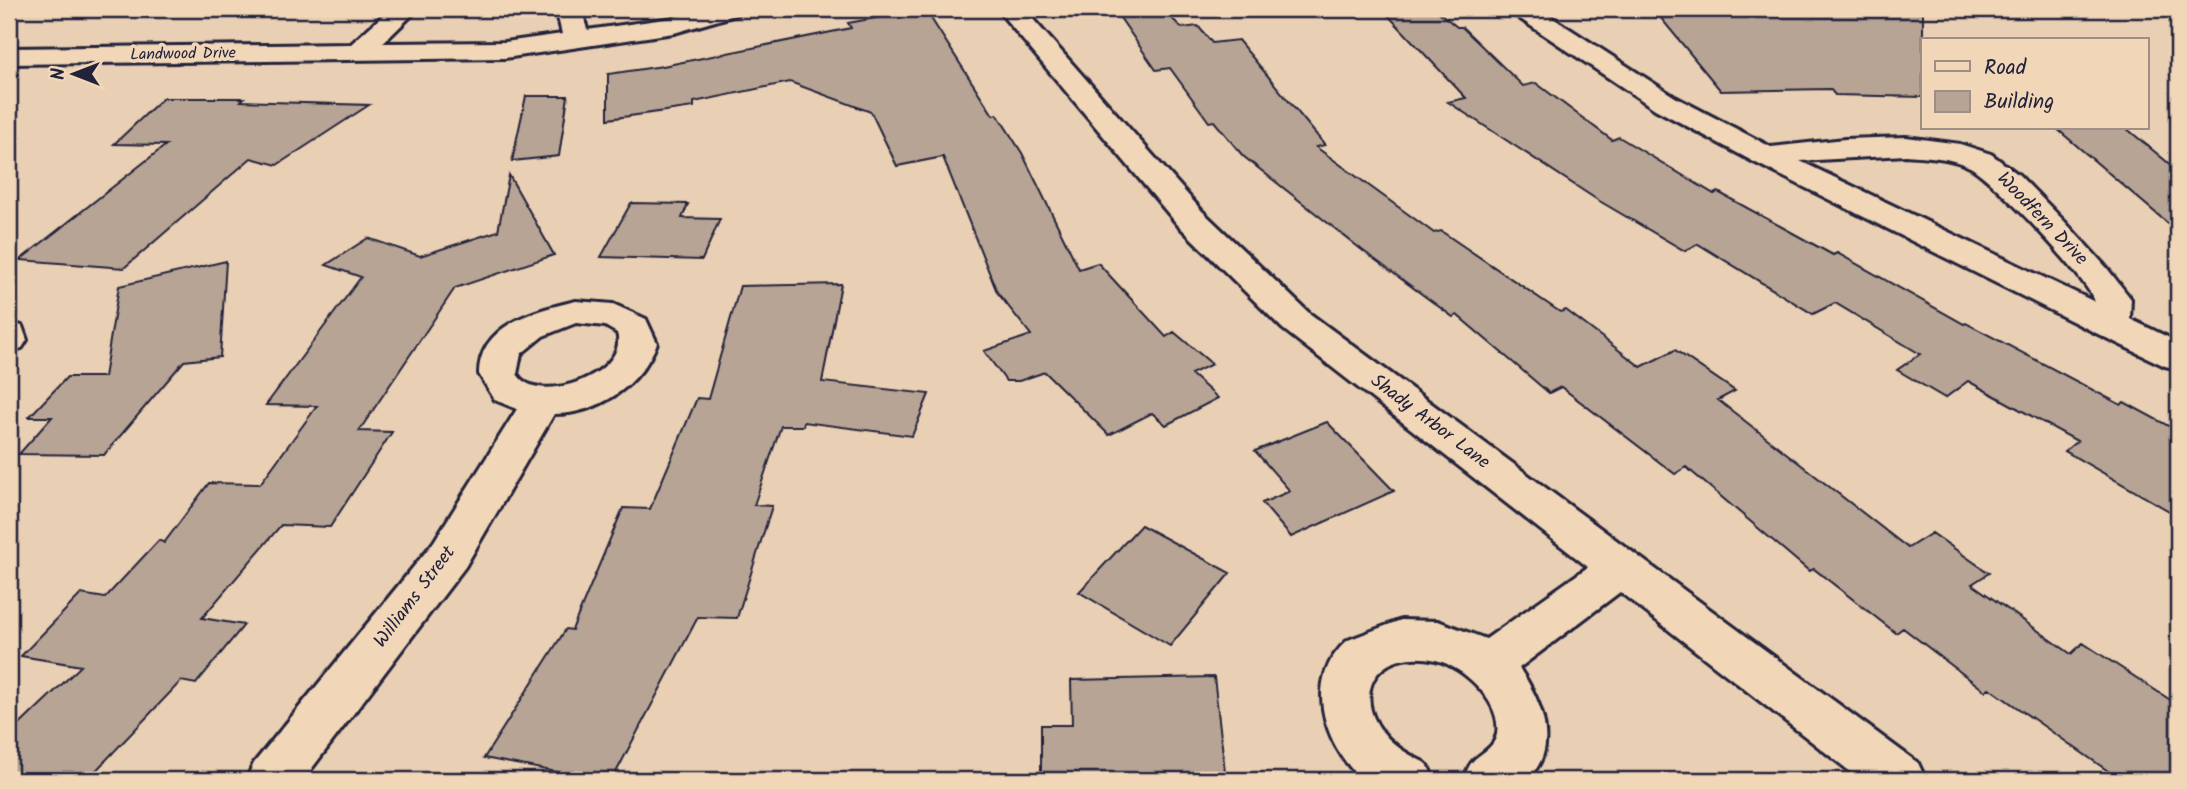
<svg xmlns="http://www.w3.org/2000/svg" width="2187" height="789" font-family="Kalam,sans-serif">
<style>
.building{fill:#b7a495;stroke:#22223b;stroke-width:2}
.lines{fill:none;stroke-linecap:round;stroke-linejoin:round}
.street-casing{stroke:#22223b;stroke-width:6}
.street{fill:#f1d6b8;fill-rule:evenodd}
.labels{text-anchor:middle;dominant-baseline:central;stroke-width:7;stroke-linejoin:round;paint-order:stroke}
.far-street-label{font-size:16px;fill:#22223b;stroke:#f1d6b8}
.street-label{font-size:19px;fill:#22223b;stroke:#f1d6b8}
</style>
<rect width="100%" height="100%" fill="#e9cfb3"/>
<filter id="ink" filterUnits="userSpaceOnUse"><feTurbulence type="fractalNoise" baseFrequency=".0143" numOctaves="2"/><feDisplacementMap in="SourceGraphic" scale="14" xChannelSelector="R" yChannelSelector="G"/><feConvolveMatrix kernelMatrix="1 2 1 2 8 2 1 2 1" color-interpolation-filters="sRGB"/></filter>
<g filter="url(#ink)">
<path class="building" d="M925,9L993,115L997,114L1022,153L1079,269L1098,263L1166,337L1174,332L1212,364L1191,374L1218,398L1166,425L1152,413L1109,435L1045,372L1019,381H1006L984,351L1031,335L997,292L943,157L897,166L871,112L790,82L694,102V107L608,119V74L663,66L851,28L848,23Z
M1114,9H1162L1182,28L1198,26L1212,43L1238,40L1325,145L1316,147L1434,233L1441,231L1560,312L1566,310L1641,367L1675,350L1735,391L1718,400L1908,548L1932,533L1989,573L1972,584L2071,654L2083,643L2178,705V780H2121L1989,688L1985,691L1903,628L1896,633L1814,569L1809,571L1686,467L1675,474L1561,387L1549,393L1457,315L1453,317L1362,250L1243,156L1214,121L1209,122L1170,68L1156,70Z
M1382,9H1435L1457,27H1462L1523,86L1536,83L1612,140L1619,137L1714,194L1718,192L1833,255L1837,253L1964,324L1966,323L2121,405L2124,402L2178,431V516L2065,451L2077,441L1968,381L1945,398L1897,370L1920,354L1835,303L1813,314L1698,244L1685,251L1596,199L1448,102L1466,98Z
M1683,9H1923V97L1835,95L1830,89L1721,91L1655,11H1685Z
M526,96H568L559,156L512,161Z
M163,98H244L241,101L369,105L277,165L251,158L124,268L20,260L166,145L114,144Z
M2056,128H2126L2178,171V232Z
M509,175L554,255L455,288L359,431L392,432L330,527L281,525L202,618L244,625L196,684L181,681L87,780H9V735L81,666L21,656L81,594L105,598L159,540L164,543L209,483L260,484L317,406L266,405L361,277L326,265L368,238L420,256L498,231Z
M631,203L688,204L682,218L720,219L702,260L601,257Z
M226,261L220,357L184,361L104,455L19,454L52,417H29L67,377H104L119,286Z
M841,284L822,382L929,394L912,436L804,422L803,426H781L754,505L772,506L737,618L698,617L612,780H598L484,758L566,629L572,630L623,508L650,509L697,398L708,399L740,286Z
M1327,422L1394,491L1291,537L1262,503L1290,491L1255,451Z
M1141,525L1230,573L1170,646L1079,592Z
M1214,677L1226,780H1041V725H1072L1071,680Z"/>
<g class="lines">
<g class="street-casing">
<path id="street" d="M390,9H418L383,43L505,42L562,34L556,9H582L587,30L672,18L703,9H743L739,14L674,33L505,58L9,64V48L351,44Z
M997,9H1024L1202,211L1309,313L1918,763L1926,780H1861L1620,592L1519,668C1541,700 1562,749 1526,780H1463C1466,774 1468,766 1473,761C1482,752 1494,748 1497,734C1502,702 1464,667 1436,660C1400,651 1361,668 1371,710C1377,731 1395,747 1414,757C1418,760 1424,761 1427,765C1430,769 1432,776 1434,780H1363L1359,777C1323,741 1303,678 1348,640L1401,620L1438,621L1486,639L1588,567L1283,329L1178,225Z
M1509,9H1539L1675,97L1771,147L1845,139L1906,137L1960,144L1991,154L2019,175L2065,222L2106,267L2131,299L2130,319L2178,342V369L2165,366L2098,334L1756,163L1655,109L1513,14ZM1906,155C1928,157 1950,157 1970,167C1992,178 2089,280 2095,302L1800,161Z
M576,301L613,304L646,319L657,343C641,385 599,414 554,414L465,567L303,780H246L254,763L433,543L517,409L495,400L479,374C479,324 537,310 576,301ZM576,323L605,326L617,333C630,373 537,408 517,374L521,354L543,336Z
M9,322L22,326L27,340L22,348L9,352Z"/>
</g>
<use href="#street" class="street"/>
</g>
</g>
<g class="labels">
<g class="far-street-label">
<text transform="translate(183 54) rotate(-1)">Landwood Drive</text>
</g>
<g class="street-label">
<text transform="translate(2042 219) rotate(46)">Woodfern Drive</text>
<text transform="translate(1430 422) rotate(37)">Shady Arbor Lane</text>
<text transform="translate(415 597) rotate(-53)">Williams Street</text>
</g>
</g>
<rect width="2187" height="789" fill="none" stroke="#f1d6b8" stroke-width="35"/>
<rect x="18" y="18" width="2152" height="754" fill="none" stroke="#22223b" stroke-width="2.5" filter="url(#ink)"/>
<rect x="1921" y="38" width="228" height="91" fill="#f1d6b8" stroke="#9e8e86" stroke-width="2"/>
<rect x="1935" y="61" width="35" height="10" fill="#f1d6b8" stroke="#9e8e86" stroke-width="2"/>
<text x="1984" y="74" font-size="21" fill="#22223b">Road</text>
<rect x="1935" y="91" width="35" height="21" fill="#b7a495" stroke="#9e8e86" stroke-width="2"/>
<text x="1984" y="108" font-size="21" fill="#22223b">Building</text>
<g transform="translate(74 74) rotate(270)" stroke="#f1d6b8" stroke-width="5" paint-order="stroke">
<path d="M0-5L12 26L0 18L-12 26Z" fill="#22223b"/>
<text y="-10" font-size="19" font-weight="bold" text-anchor="middle" fill="#22223b">N</text>
</g>
</svg>
